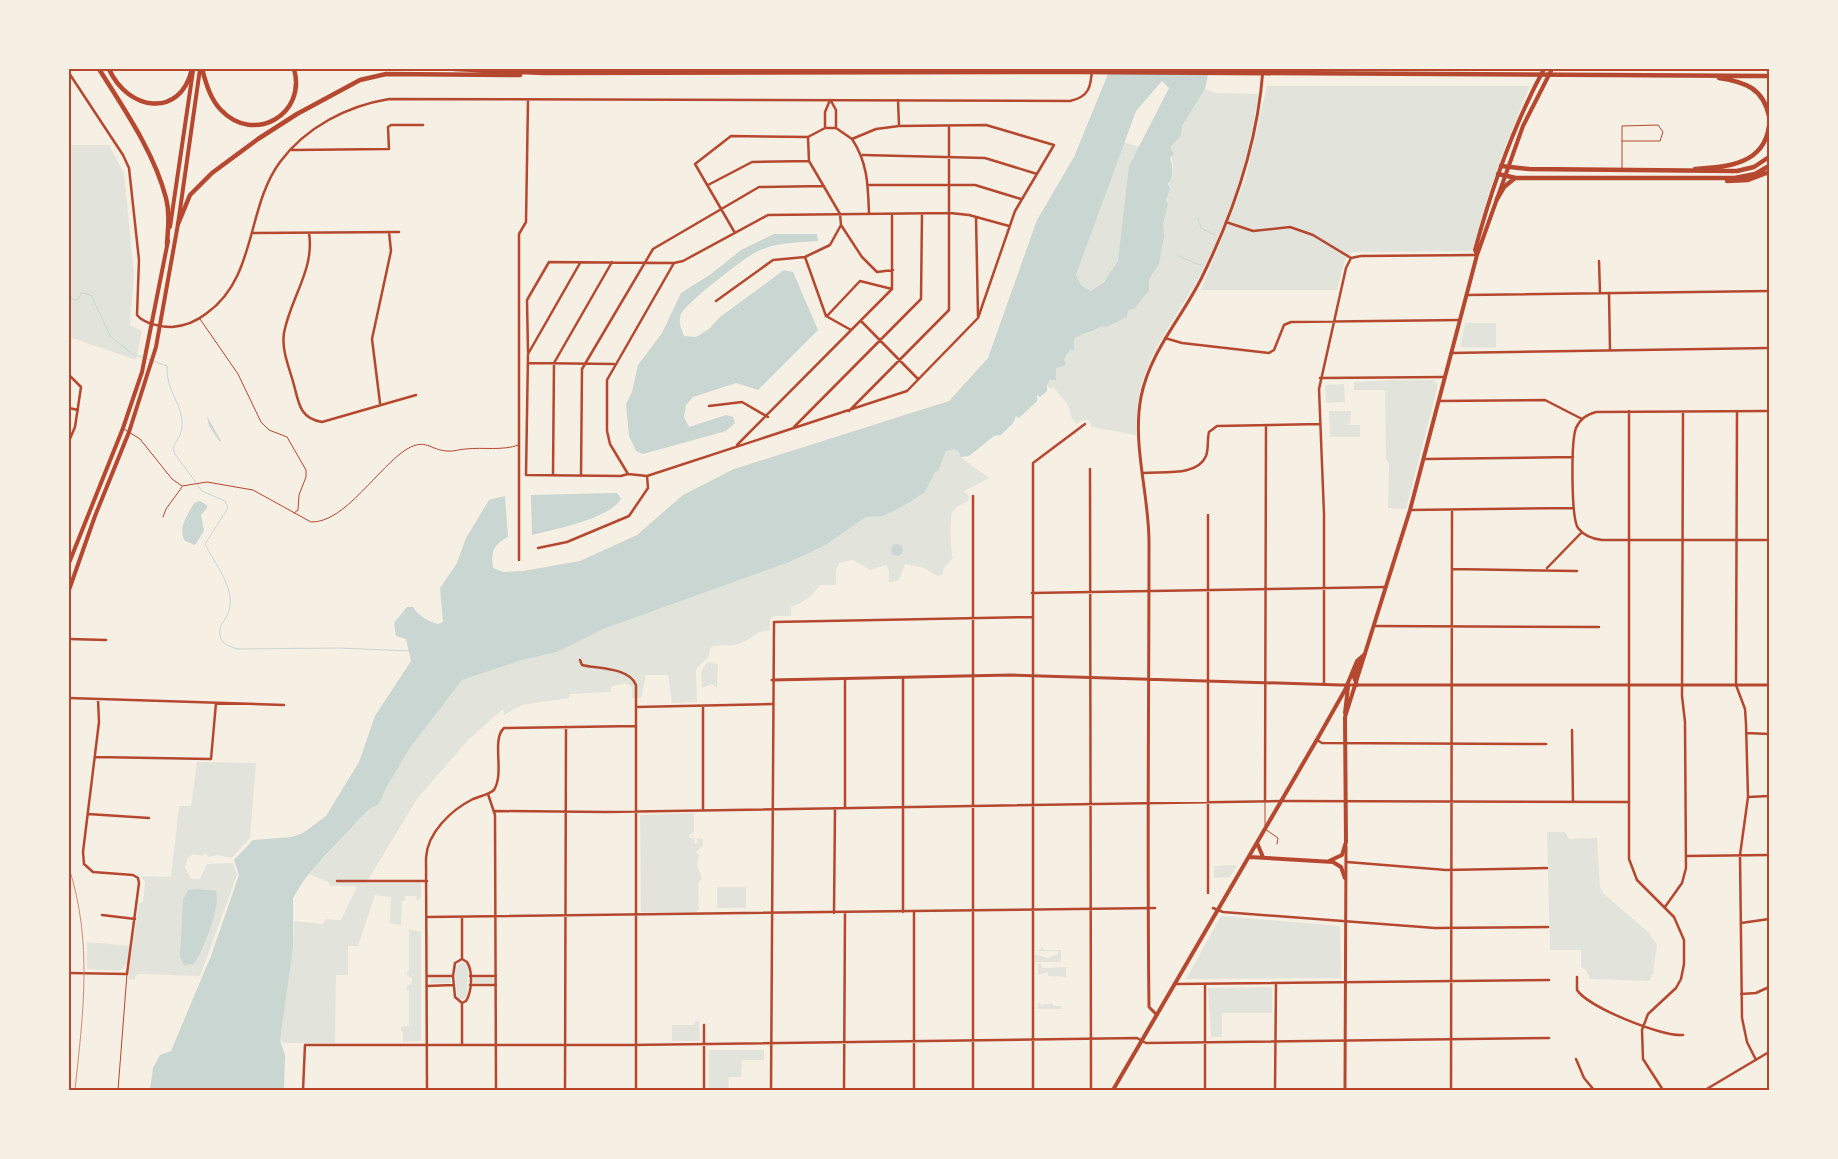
<svg xmlns="http://www.w3.org/2000/svg" width="1838" height="1159" font-family="'Public Sans',sans-serif">
<style>
.green{fill:#e2e4dc}
.water{fill:#c9d6d2;fill-rule:evenodd}
.lines{fill:none;stroke-linecap:round;stroke-linejoin:round}
.stream{stroke:#c9d6d2;stroke-width:1}
.service{stroke:#b5482f;stroke-width:1}
.minor{stroke:#b5482f;stroke-width:2.5}
.tertiary{stroke:#b5482f;stroke-width:3}
.secondary{stroke:#b5482f;stroke-width:3}
.primary{stroke:#b5482f;stroke-width:4}
.motorway{stroke:#b5482f;stroke-width:4.5}
.rail{stroke:#cf8b77;stroke-width:1}
.neatline{fill:none;stroke:#b5482f;stroke-width:2}
</style>
<rect width="100%" height="100%" fill="#f6efe4"/>
<path class="green" d="M1267,86H1530C1507,140 1486,194 1473,251L1352,252L1345,260L1337,290H1201L1245,181Z
M1205,89L1215,93L1258,94C1251,153 1231,215 1204,268C1184,307 1153,343 1141,386C1137,402 1137,419 1136,435L1091,427V423L1088,420H1082L1077,424L1072,419L1068,405L1053,387L1050,389L1047,385L1055,375L1056,368C1063,364 1068,357 1070,350L1074,349V339C1081,334 1087,334 1095,330C1116,320 1132,306 1149,290V280L1155,272L1163,245V224L1168,204C1162,192 1175,179 1173,166C1173,160 1170,154 1170,147L1180,136L1182,126Z
M1124,142L1139,147C1120,185 1128,221 1118,259C1115,272 1102,284 1091,291L1081,285L1076,275Z
M69,145H109L124,173L134,274L130,325L142,331L136,360L69,337Z
M1465,323H1496V348L1460,347Z
M1395,380H1434L1438,385L1406,509L1388,508L1389,464L1386,459L1385,390H1354V382Z
M1344,384L1345,402L1326,403L1325,385Z
M1329,411H1351L1350,425H1360V437H1330Z
M954,449L959,452L960,457L989,478L964,491L969,496L968,501C963,503 955,507 952,513C950,519 950,552 953,558L944,568L942,575L938,576L924,568L905,564L899,580L889,583V571L886,565L870,570L853,560L839,563L836,571V585H820C812,597 804,602 791,607V616H774L770,620V631C756,629 751,641 738,644C727,647 720,643 710,648L709,656L696,669L697,702L672,703L668,675H646L641,698H632V687L625,683L612,686L610,692L570,694L569,698L522,705L504,715L503,709L468,740L417,799L366,883H418L421,884V898L417,901L416,896H404L406,900L402,901L401,925L390,923L391,897L375,895L358,946H348V975H336L335,1043H285L280,1041L293,948L294,921L323,924L325,919L341,920L357,886H331L328,882L309,874L368,810L379,804L387,786L410,748L462,680L522,660L557,652L603,629L787,563L824,546L866,517L874,516L924,492L935,472L938,470L946,451Z
M707,662L718,664L717,688L712,684L702,688L701,672Z
M197,762L256,763L250,838L232,858L218,855L208,857L206,853L202,856L194,854L188,857L185,867L191,879H200L207,864L233,863L237,875L200,976L139,974L135,975V980L128,979L139,903L143,902L145,882L141,876L171,877L179,806H191Z
M694,813V832L689,835V838H694L695,844L697,843V838L703,839V846L696,852L699,855L697,865L702,878L698,884L699,909L696,912H641L640,815Z
M1547,832H1565L1569,839L1597,838L1600,887L1603,893L1649,933L1657,945L1653,973L1649,981L1590,979L1586,970L1581,967V950H1550Z
M1237,865L1230,877L1214,878V866Z
M717,887H746V908H717Z
M1221,916L1340,926L1341,978L1186,979Z
M409,929L421,932V1041L403,1042V1032L401,1031V1027L409,1026V990H406L407,986L412,983V978L407,975V971H409Z
M87,942L130,946L127,964L119,971L87,969Z
M1040,945L1044,950H1061V962H1035V954L1047,958L1058,954V951H1038L1041,949Z
M462,962L468,965L467,996L461,1000L457,997L455,967Z
M1038,964H1041L1042,968L1066,967V977L1048,976V972L1038,975Z
M430,978H450L451,983H431Z
M475,978H493L494,983H473L472,979Z
M1272,987V1013H1222V1037H1211L1208,988Z
M1038,1002L1042,1005L1052,1003L1054,1006H1061L1062,1009H1038Z
M695,1021H699L700,1041H672V1025H694Z
M709,1050H764V1060H742L741,1077H729L728,1090H709Z"/>
<path class="water" d="M1110,69H1209L1205,89L1182,126L1181,136L1170,147L1174,154L1170,158C1173,166 1174,178 1168,184L1170,189L1166,200L1168,204L1163,224L1164,237L1159,264L1149,280V290L1135,308L1128,310L1127,317L1106,327L1102,326C1093,332 1083,333 1074,339V350H1070L1064,360L1066,365L1056,368V380H1050L1047,385V391L1040,397L1037,395V401L1019,418L1016,416L1013,423L1001,435L994,436L969,456L960,457L959,452L954,449L946,451L938,471L935,472L925,492L905,505L883,516L866,517L824,546L787,563L603,629L557,652L522,660L462,680L410,748L387,786L379,804L368,810L322,859L304,880L293,898V948L280,1041L285,1055L284,1090H150L153,1068L160,1055L171,1051L211,956L239,875L234,860L253,840L292,837L303,833L326,816L359,762L375,716L411,661L406,639L396,636L394,623L407,607H413C417,615 429,622 438,624L443,622L440,588L457,563L466,538L489,500L505,496L508,537C493,545 491,551 493,568L503,572L523,571L580,561L637,535L683,495L734,469L949,401L988,358L1037,220L1074,157ZM1162,81L1169,88L1129,166L1118,261L1104,282L1091,291L1081,285L1076,275L1136,111Z
M774,234H817L818,241C797,243 777,242 758,251C745,257 686,303 681,314C678,323 681,328 684,336L696,337L709,329L720,317L784,270L793,272L818,330L758,390L736,383L693,397L686,405L684,417L689,427L726,415L733,417L735,423L726,431L643,454L636,451L629,436L626,404L632,392L638,365L662,333L681,293L711,274L741,250Z
M207,416L221,441L220,442L209,426Z
M617,493L621,499C609,519 555,529 532,535L531,495Z
M200,501L207,505V508L201,515L204,531L195,545L185,541C177,528 188,515 194,503Z
M891 550a6 6 0 1 1 12 0a6 6 0 1 1-12 0Z
M197,889L216,891C221,905 203,952 194,964L184,965L180,957L183,900L188,890Z"/>
<g class="lines">
<path class="stream" d="M1198,218L1201,228L1215,235
M1178,256L1200,265L1203,264
M69,296L74,300H77L82,293L91,295L111,337L133,354L167,366C165,390 184,405 182,426C182,434 176,441 173,448L175,454L202,491L225,501L228,508L205,544C214,563 236,588 229,611C226,621 218,624 220,636C221,644 230,646 237,649L339,648L411,651"/>
<path class="service" d="M1622,141H1660L1663,132L1658,125L1622,126V168
M200,319L238,374L261,422L269,430L287,437L306,470V477L299,495L298,510L294,513
M124,429L140,439L172,479L182,486L207,482L253,490L311,522C345,523 378,467 407,449C426,438 430,450 447,451C454,452 459,449 466,449C484,447 501,451 519,445
M163,517L166,509L182,487
M1265,802V825
M1265,829L1278,838L1277,844
M118,1090L127,974"/>
<path class="minor" d="M69,73L123,155L129,168L139,260L137,315C144,324 162,327 172,327C185,326 197,321 207,313C257,277 246,208 280,162C306,127 347,106 389,99L1070,101C1089,97 1091,87 1092,69
M898,100L899,126
M831,101L836,110V128
M825,128V112L830,100
M852,139C868,163 868,186 869,214
M292,150L389,149L388,127L391,125H423
M863,155L985,158L1037,174
M708,185L752,162L809,161
M868,185H975L1021,199
M976,217L978,316
M1226,222L1253,231L1290,227L1313,235L1351,258L1361,256L1477,255
M841,225L862,257L877,272L893,270
M252,233L399,232
M309,233C315,269 290,299 284,333C281,352 291,371 295,389C299,406 302,419 322,422L416,395
M805,257L826,316L851,330
M1599,261L1600,293
M580,263L528,354L526,475L621,476L628,474L647,476L907,391L978,318L1015,211L1054,145L986,125L899,126L876,129L852,139L836,128H825L808,137L731,136L695,164L735,233
M1609,293L1610,350
M1466,295L1769,291
M716,301L773,260L805,257L830,245L841,225L840,214L809,161L808,137
M827,316L860,281L892,289
M861,321L918,379
M1165,338L1182,343L1269,353L1274,350L1284,325L1291,322L1460,320
M528,352L527,300L549,262L674,263L683,261L768,215L950,213L969,215L1009,226
M1451,353L1769,348
M528,363L614,364
M69,375L81,387L75,427L69,441
M1320,378L1445,377
M1439,401L1545,400L1582,419
M380,403L372,339L391,251L389,232
M709,406L742,402L768,417
M69,408L78,410
M849,411L949,310V126
M1629,411V859L1637,880L1674,917L1684,940V964L1681,979L1676,988L1648,1014L1642,1030L1643,1059L1663,1090
M1769,411L1596,412C1586,415 1580,419 1576,428C1571,441 1571,518 1578,528C1584,536 1593,539 1602,540H1769
M1737,412L1736,685L1745,709L1746,724L1748,797L1740,855L1742,1018L1747,1042L1756,1060
M794,427L921,299L922,214
M737,445L892,289V215
M1424,459L1573,457
M1090,469L1091,1090
M1143,473C1162,471 1197,477 1206,456C1209,448 1207,439 1209,432L1217,426L1320,424
M628,474L610,444L607,431V380L674,263
M553,475L554,363L612,262
M581,476L582,369L653,249L759,187L824,186
M1410,510L1573,508
M538,548L567,542L629,516L648,488L647,476
M519,560V234L526,222L528,100
M1547,568L1582,532
M1452,569L1577,571
M1032,593L1386,587
M1374,626L1599,627
M69,639L106,640
M580,660L582,665C597,669 629,667 636,685V1090
M845,679V808
M1324,684V514L1319,389L1346,268L1351,258
M69,698L284,705
M703,706V810
M636,707L772,704
M1572,730L1573,802
M1746,733L1769,734
M1317,740L1322,743L1546,744
M95,757L211,759L216,703
M488,794L495,815L496,1090
M1748,797L1769,796
M1265,801L1266,425
M495,811L605,812L1282,801L1628,802
M88,814L149,818
M1686,856L1769,855
M1347,862L1446,870L1547,868
M337,881H427
M1208,893V515
M1665,907L1682,883L1686,868L1685,722L1682,696L1683,412
M1213,908L1223,912L1435,928L1548,927
M903,912V678
M914,912V1090
M834,913L835,808
M102,915L135,919
M427,917L1155,908
M1741,923L1769,919
M462,959V917
M69,973L127,974L139,883L138,878L133,875L93,872L84,864L83,852L99,722L98,699
M427,976H453
M470,976H496
M1577,977V990C1588,1007 1662,1037 1683,1035
M1175,984L1549,980
M470,985H496
M427,986L453,985
M1741,994L1756,993L1769,987
M462,1003L455,997L453,976L455,963L462,959
M462,1003L466,1001C472,992 473,971 467,962L462,959
M462,1003V1045
M704,1025V1090
M1576,1059L1584,1078L1594,1090
M303,1090L305,1045H631L1137,1038L1146,1043L1549,1038
M427,1090L426,858C427,833 451,810 473,799C480,796 488,795 494,790C505,772 491,740 504,728L636,726
M565,1090L566,727
M771,1090L774,622L1032,617
M844,1090L845,913
M973,1090V496
M1033,1090V463L1085,424
M1205,1090V984
M1275,1090L1276,983
M1451,1090L1452,510
M1705,1090L1769,1052"/>
<path class="tertiary" d="M772,680L1011,675L1340,685H1769
M1157,1015L1149,1007C1147,852 1149,697 1149,542C1149,494 1132,445 1141,397C1150,351 1182,318 1202,277C1234,212 1258,141 1263,69"/>
<path class="secondary" d="M1345,1090L1346,846"/>
<path class="primary" d="M170,227L193,71
M1477,255L1475,250C1492,187 1513,126 1544,69
M69,563L123,428L142,372L168,241
M69,590L95,516L129,432L156,347L178,224L200,69
M1357,685L1354,677L1359,661
M1345,713L1348,687
M1257,843L1263,857
M1249,857L1333,862L1341,867L1345,878
M1329,861L1342,855L1346,842L1345,717L1410,510L1477,255L1523,126L1552,69
M1113,1090L1319,736L1345,690L1357,661L1365,654"/>
<path class="motorway" d="M99,69C124,109 154,152 166,198C170,213 168,228 167,244
M109,69C127,110 180,120 192,69
M202,69C206,83 210,99 221,110C254,145 307,114 294,69
M454,69L544,73L1077,72L1769,76
M1719,78C1745,82 1763,88 1769,116
M1501,166L1529,169L1737,171L1754,167L1769,157
M1695,169C1726,167 1764,165 1769,126
M1498,174L1516,178H1735L1755,174L1769,166
M1727,181L1748,180L1769,172
M1497,199L1504,187L1515,178
M178,224L190,195L212,173L258,139L297,114L360,80L386,74L520,75"/>
<path class="rail" d="M69,868C93,942 83,1014 75,1090"/>
</g>
<rect width="1838" height="1159" fill="none" stroke="#f6efe4" stroke-width="140"/>
<rect x="70" y="70" width="1698" height="1019" class="neatline"/>
</svg>
